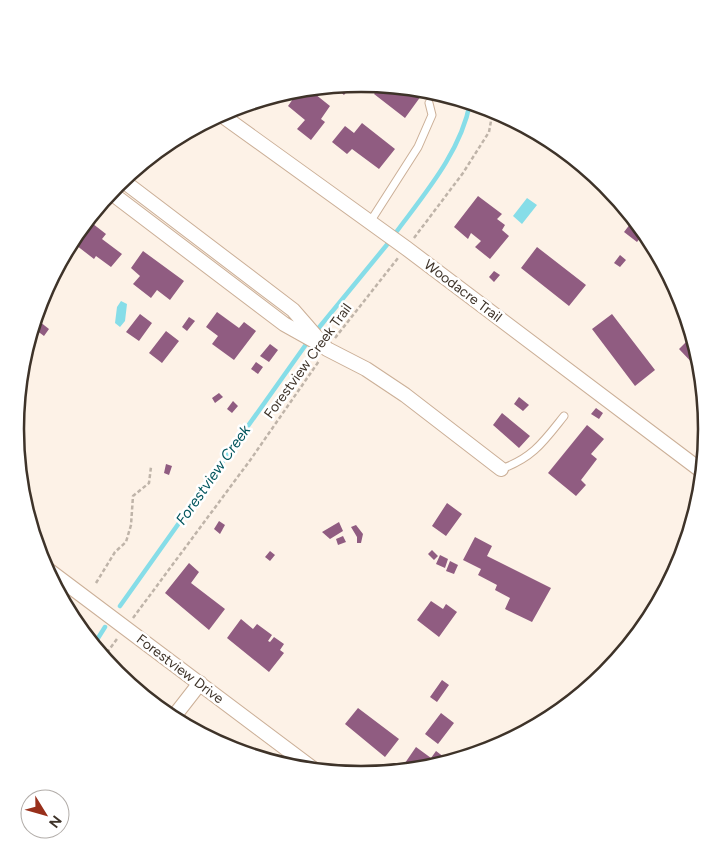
<svg xmlns="http://www.w3.org/2000/svg" width="722" height="859" font-family="Figtree,sans-serif">
<style>
.water{fill:#86dde8}
.lines{fill:none;stroke-linecap:round;stroke-linejoin:round}
.stream{stroke:#86dde8;stroke-width:4.5}
.building{fill:#905c81}
.service-casing{stroke:#cbaf97;stroke-width:9}
.minor-casing{stroke:#cbaf97;stroke-width:16}
.path{stroke:#bfb4a9;stroke-width:2.5;stroke-dasharray:4 2.5;stroke-linecap:butt}
.service{stroke:#fff;stroke-width:7}
.minor{stroke:#fff;stroke-width:14}
.labels{text-anchor:middle;dominant-baseline:central;stroke-width:5;stroke-linejoin:round;paint-order:stroke}
.street-label{font-size:14px;fill:#3e3329;stroke:#fff}
.water-label{font-size:15px;font-style:italic;fill:#02555d;stroke:#fff}
.rim{fill:none;stroke:#3e3329;stroke-width:2.5}
</style>
<rect width="100%" height="100%" fill="#fdf2e7"/>
<path class="water" d="M527,198L537,205L522,224L513,216Z
M121,301L127,304L125,321L120,327L115,323L117,307Z"/>
<g class="lines">
<path class="stream" d="M397,231C426,192 461,151 470,103
M317,330L390,241
M120,606L307,343
M93,646L105,627"/>
</g>
<path class="building" d="M342,85L348,90L344,95L337,89Z
M381,85L412,89L421,96L405,118L374,94Z
M320,88L315,94L330,106L321,119L325,122L311,140L297,129L305,120L288,106L300,89Z
M362,123L395,149L379,169L352,149L347,154L332,142L345,126L354,133Z
M478,196L502,214L497,219L505,225L502,230L509,236L490,259L475,247L481,241L471,233L468,239L454,227Z
M634,219L645,232L637,242L624,232Z
M88,220L106,234L102,239L122,254L111,267L96,256L94,259L72,242Z
M537,247L586,285L569,306L521,268Z
M143,251L184,281L170,300L157,290L151,298L133,284L140,276L131,268Z
M620,255L626,260L620,267L614,263Z
M494,271L500,275L494,282L489,277Z
M217,312L239,328L244,322L256,331L234,360L212,344L218,336L206,327Z
M140,314L152,323L139,341L126,332Z
M612,314L655,370L635,386L592,329Z
M189,317L195,321L187,331L182,327Z
M35,318L49,329L44,336L32,327Z
M166,331L179,341L162,363L149,353Z
M692,336L700,362L697,368L679,349Z
M270,344L278,350L269,362L260,356Z
M256,362L263,367L258,374L251,369Z
M219,393L223,397L215,403L212,398Z
M519,397L529,405L523,411L514,404Z
M233,401L238,406L232,413L227,409Z
M596,408L603,413L599,419L591,414Z
M502,413L530,436L519,448L493,425Z
M587,425L604,439L591,454L597,459L581,480L586,485L576,496L548,473Z
M166,464L172,466L169,475L164,473Z
M447,503L462,514L446,536L432,526Z
M219,521L225,525L220,534L214,529Z
M339,522L343,531L330,539L322,532Z
M356,525L363,534L361,543H357V537L351,527Z
M343,536L346,542L338,545L336,539Z
M475,537L492,546L487,556L551,588L532,622L505,609L510,598L495,590L497,585L478,575L481,569L463,560Z
M432,550L438,556L434,560L428,554Z
M270,551L275,555L270,561L265,557Z
M440,555L448,559L445,568L436,564Z
M450,561L458,565L454,574L446,571Z
M189,563L199,572L191,583L225,609L209,630L165,593Z
M431,601L443,609L446,604L457,612L439,637L417,620Z
M241,619L253,629L257,624L272,635L268,641L270,642L274,637L284,644L280,650L284,653L269,672L227,638Z
M126,672L134,686L155,702L153,704L119,676Z
M442,680L449,685L437,702L430,697Z
M358,708L399,739L385,757L345,724Z
M441,713L454,723L438,744L425,734Z
M416,747L431,758L436,751L448,760L445,764L415,770L405,763Z"/>
<g class="lines">
<g class="service-casing">
<path id="service" d="M370,222L418,147L432,115L429,103
M501,469C533,458 544,441 564,416"/>
</g>
<g class="minor-casing">
<path id="minor" d="M220,114L406,248L703,472
M122,180L293,310L327,349L366,369L405,395L501,469
M110,192L284,324L318,343
M43,566L316,771
M172,719L200,683"/>
</g>
<path class="path" d="M414,238L463,173L489,132L493,110
M335,338L398,258
M96,583L115,552L126,542L131,525L133,496L149,483L151,467
M133,618L251,459L319,361
M103,658L117,639"/>
<use href="#service" class="service"/>
<use href="#minor" class="minor"/>
</g>
<g class="labels">
<g class="street-label">
<text transform="translate(463 291) rotate(37)">Woodacre Trail</text>
<text transform="translate(308 361) rotate(-54)">Forestview Creek Trail</text>
<text transform="translate(180 669) rotate(37)">Forestview Drive</text>
</g>
<g class="water-label">
<text transform="translate(213 475) rotate(-55)">Forestview Creek</text>
</g>
</g>
<path d="M0 0H722V859H0ZM24 429a337 337 0 1 1 674 0a337 337 0 1 1-674 0Z" fill="#fff" fill-rule="evenodd"/>
<path class="rim" d="M24 429a337 337 0 1 1 674 0a337 337 0 1 1-674 0Z"/>
<g transform="translate(45 814) rotate(127)"><circle r="24" fill="#ffffff" stroke="#b2ada9"/>
<path d="M0-4L9 19L0 12L-9 19Z" fill="#982f1b"/>
<text y="-8" font-size="14" font-weight="bold" text-anchor="middle" fill="#3e3329">N</text>
</g>
</svg>
